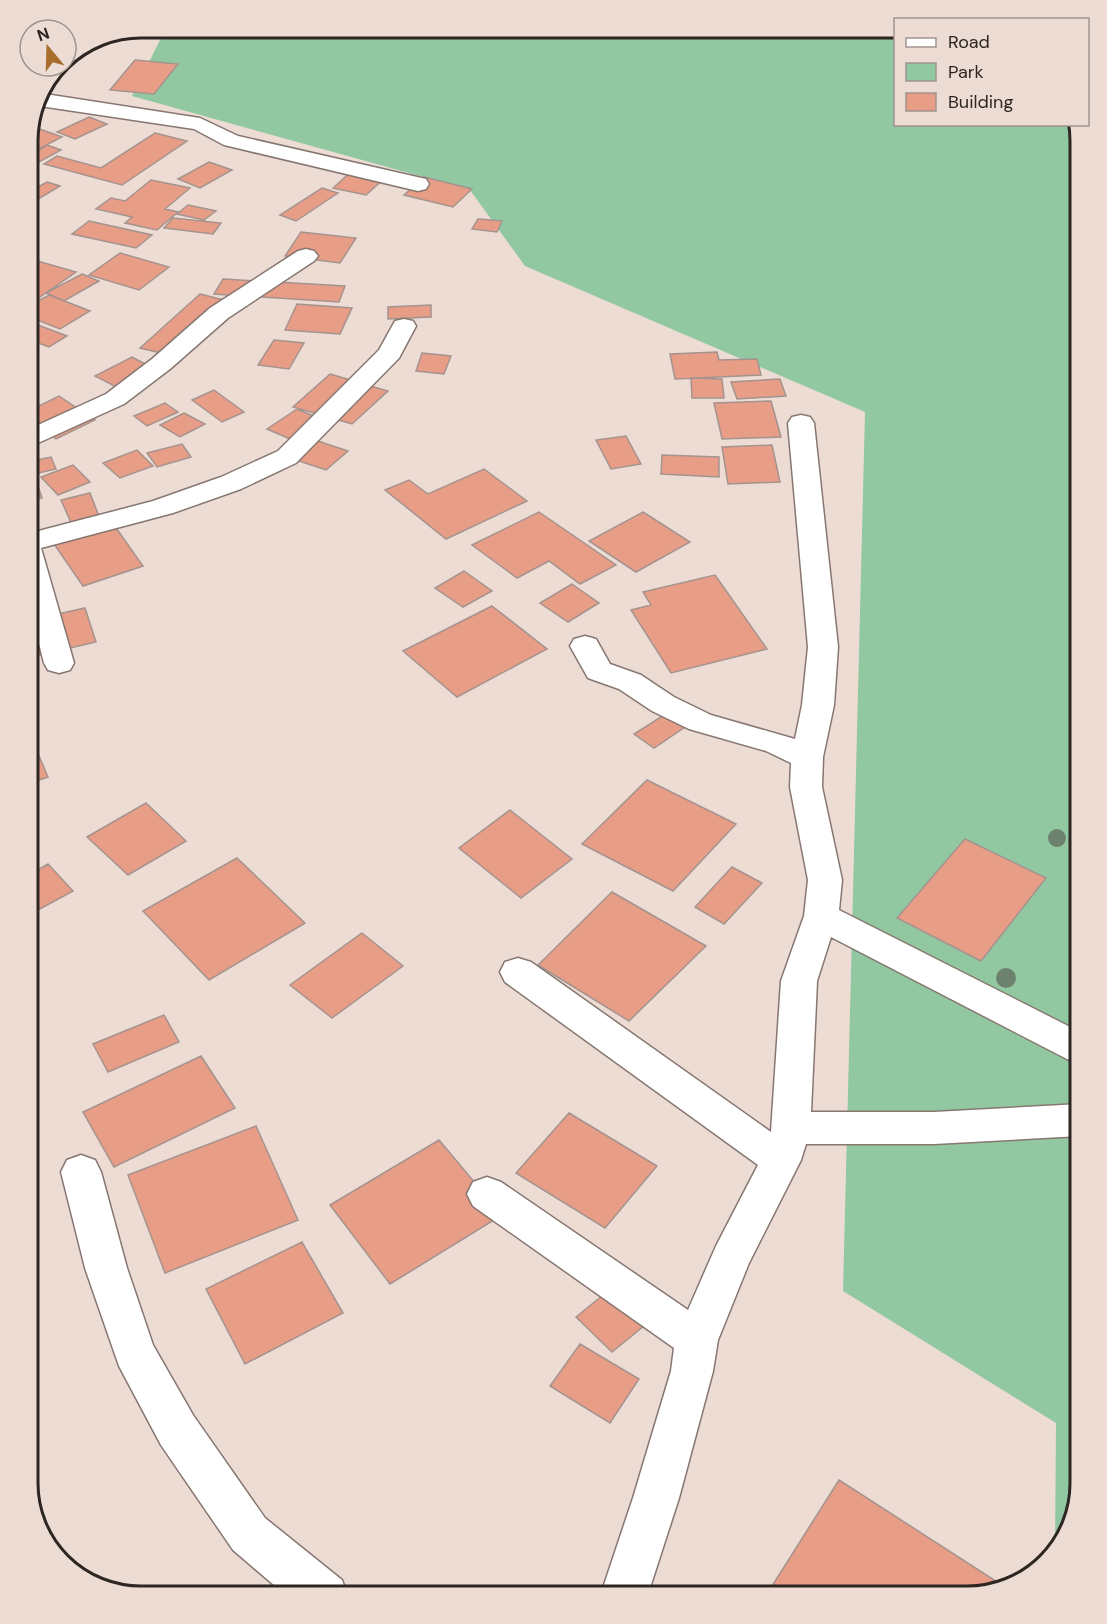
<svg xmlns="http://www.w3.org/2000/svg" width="1107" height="1624" font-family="'DM Sans',sans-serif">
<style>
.green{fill:#92c8a1}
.building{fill:#e89d87;stroke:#a4938e;stroke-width:1.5}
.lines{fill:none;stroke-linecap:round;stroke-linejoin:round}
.street-casing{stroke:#867770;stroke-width:3}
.street{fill:#fff;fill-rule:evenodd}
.tree{fill:#6c826e}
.rim{fill:none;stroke:#2d2623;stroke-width:3}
</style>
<rect width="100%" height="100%" fill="#eddcd4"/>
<path class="green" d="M143,27H895L896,124L1076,125L1080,141V1484L1065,1540L1055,1550L1056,1423L843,1291L865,412L525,266L470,190L132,96L163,34Z"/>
<path class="building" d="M135,60L178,64L154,94L110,90Z
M89,117L107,124L75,139L57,132Z
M31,126L62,137L27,155V134Z
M155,133L187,141L122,185L44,164L57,156L101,168Z
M47,145L61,150L39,162L27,158Z
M209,162L232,170L200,188L178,179Z
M353,170L386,177L366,195L333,188Z
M424,177L472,189L453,207L404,195Z
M151,180L190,188L165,209L178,212L157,230L125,223L132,217L96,209L111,198L125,201Z
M47,182L60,186L40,198L27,193Z
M322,188L338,193L296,221L280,215Z
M188,205L216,211L204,220L177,214Z
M173,218L221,223L213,234L164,228Z
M478,219L502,221L497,232L472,229Z
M89,221L152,235L136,248L72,234Z
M301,232L356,238L340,263L285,256Z
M120,253L169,267L139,290L89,275Z
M27,258L76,272L27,306Z
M82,274L99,281L64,301L46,293Z
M223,279L345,286L339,302L214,294Z
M200,294L240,304L182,358L140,348Z
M49,295L90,311L60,329L27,316V307Z
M297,304L352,308L340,334L285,330Z
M431,305V317L388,319V307Z
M30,322L67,336L49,347L27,339V324Z
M274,340L304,343L289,369L258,365Z
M717,352L719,360L757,359L761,375L675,379L670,354Z
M422,353L451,356L444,374L416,371Z
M132,357L162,373L126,392L95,376Z
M330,374L388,391L352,424L293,407Z
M691,378L722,379L724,398H692Z
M780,379L786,396L737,399L731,382Z
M214,390L244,412L222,422L192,400Z
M59,396L95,420L56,439L27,419V412Z
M771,401L781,437L722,439L714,403Z
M165,403L178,412L147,426L134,416Z
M297,409L328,422L297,442L267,429Z
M184,413L205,424L180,437L160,425Z
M626,436L641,464L611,469L596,440Z
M318,441L348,451L326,470L296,460Z
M182,444L191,457L157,467L147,453Z
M772,445L780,482L728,484L722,447Z
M137,450L153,466L120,478L103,463Z
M662,455L719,457V477L661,474Z
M51,457L56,469L34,474L42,498L27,501V462Z
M73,465L90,482L58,495L41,477Z
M484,469L527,501L446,539L385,490L409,480L428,494Z
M90,493L100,519L72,525L61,500Z
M539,512L616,565L580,584L549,561L517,578L472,545Z
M643,512L690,542L636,572L589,541Z
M114,525L143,566L83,586L54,544Z
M464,571L492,591L463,607L435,588Z
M715,575L767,649L671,673L631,610L651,605L643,592Z
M572,584L599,603L568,622L540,603Z
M492,606L547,649L457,697L403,651Z
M85,608L96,642L27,658V621Z
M669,712L688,725L654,748L634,734Z
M27,728L48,777L27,784Z
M647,780L736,824L673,891L582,844Z
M146,803L186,841L128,875L87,837Z
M510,810L572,859L521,898L459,848Z
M965,839L1046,878L981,961L897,918Z
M237,858L305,923L209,980L143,911Z
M48,864L73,891L27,916V876Z
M732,867L762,883L724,924L695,907Z
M612,892L706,946L629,1021L538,965Z
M362,933L403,966L332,1018L290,985Z
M164,1015L179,1042L108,1072L93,1044Z
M201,1056L235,1108L114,1167L83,1112Z
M569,1113L657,1166L605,1228L516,1173Z
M256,1126L298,1220L165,1273L128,1175Z
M439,1140L502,1215L390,1284L330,1205Z
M302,1242L343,1313L245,1364L206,1289Z
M613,1287L650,1321L612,1352L576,1317Z
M580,1344L639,1379L610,1423L550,1386Z
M839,1480L1005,1587L967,1597H765Z"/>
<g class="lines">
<g class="street-casing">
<path id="street" d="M45,94L200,118L238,136L426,179L429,184L426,189L418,191L224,145L194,129L40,106Z
M306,249L314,251L318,256L314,261L228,318L170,369L124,404L27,448V430L106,394L152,359L210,308L298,251Z
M404,319L413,321L416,326L399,358L296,463L241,489L173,513L41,548L74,663L70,670L59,673L48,670L44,663L27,597V534L153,501L221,477L278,451L379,350L395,321Z
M801,415L810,417L814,423L838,647L834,705L823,757L822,787L842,880L839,910L1080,1032V1064L1067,1059L831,937L817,981L811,1112H934L1080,1104V1136L934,1144H806L801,1160L749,1263L718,1340L713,1371L679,1498L647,1597H600L633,1498L671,1371L674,1348L473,1206L467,1194L473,1182L487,1177L501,1182L688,1310L716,1246L758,1165L505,982L500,972L505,962L518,958L531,962L771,1132L781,981L804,916L808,880L790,787L791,763L766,751L689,729L652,711L619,689L588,678L570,646L574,639L585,636L596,639L610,664L641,675L674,697L711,715L795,739L802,705L808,647L788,423L792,417Z
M81,1155L95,1160L101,1172L127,1268L153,1345L193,1415L265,1518L342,1580L348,1597H288L233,1550L161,1445L119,1366L85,1268L61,1172L67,1160Z"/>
</g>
<use href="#street" class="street"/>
</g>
<g class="tree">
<circle cx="1057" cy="838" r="9"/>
<circle cx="1006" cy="978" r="10"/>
</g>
<path d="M0 0H1107V1624H0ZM141 38H967A103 103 0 0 1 1070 141V1483A103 103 0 0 1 967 1586H141A103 103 0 0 1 38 1483V141A103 103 0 0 1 141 38Z" fill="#eddcd4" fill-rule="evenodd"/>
<path class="rim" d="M141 38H967A103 103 0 0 1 1070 141V1483A103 103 0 0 1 967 1586H141A103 103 0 0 1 38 1483V141A103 103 0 0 1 141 38Z"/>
<rect x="894" y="18" width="195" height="108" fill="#eddcd4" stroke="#a0938d" stroke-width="1.5"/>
<rect x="906" y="38" width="30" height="9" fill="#ffffff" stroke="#a0938d" stroke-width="1.5"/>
<text x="948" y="48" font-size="18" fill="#2d2623">Road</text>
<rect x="906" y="63" width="30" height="18" fill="#92c8a1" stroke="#a0938d" stroke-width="1.5"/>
<text x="948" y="78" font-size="18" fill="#2d2623">Park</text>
<rect x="906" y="93" width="30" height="18" fill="#e89d87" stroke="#a0938d" stroke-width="1.5"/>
<text x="948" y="108" font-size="18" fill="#2d2623">Building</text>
<g transform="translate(48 48) rotate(341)"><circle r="28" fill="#eddcd4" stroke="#a0938d" stroke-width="1.5"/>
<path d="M0-4.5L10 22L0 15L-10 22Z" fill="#a76d2d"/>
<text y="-9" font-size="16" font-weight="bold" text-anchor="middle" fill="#2d2623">N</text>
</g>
</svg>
